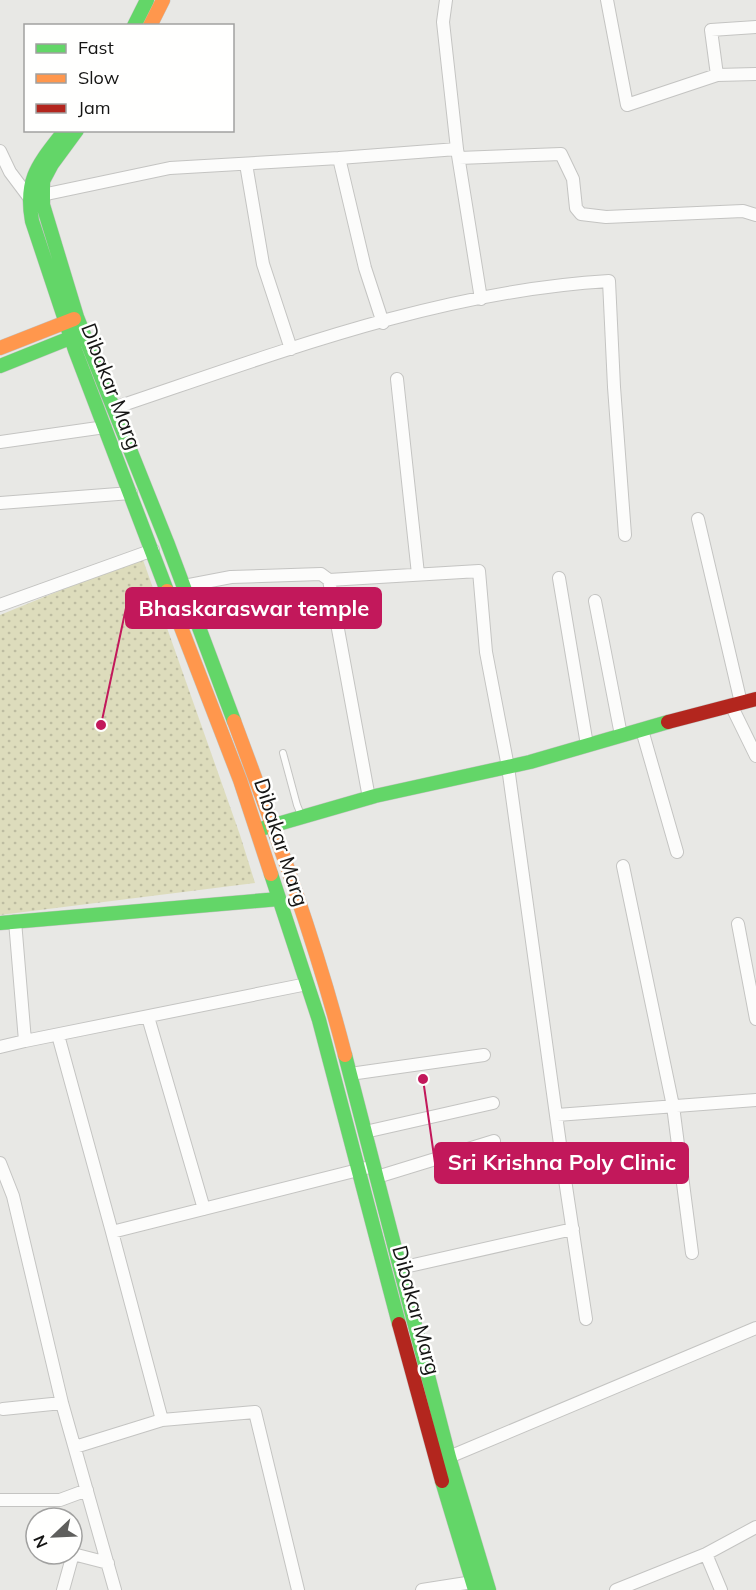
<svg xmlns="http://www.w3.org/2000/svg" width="756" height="1590" font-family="Mulish,sans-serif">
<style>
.green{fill:url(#green-dots)}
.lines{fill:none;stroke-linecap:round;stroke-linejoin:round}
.lane-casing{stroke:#c4c4c2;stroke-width:8}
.street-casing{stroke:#c4c4c2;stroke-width:14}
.fast-casing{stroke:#c4c4c2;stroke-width:15}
.slow-casing{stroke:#c4c4c2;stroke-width:15}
.jam-casing{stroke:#c4c4c2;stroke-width:15}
.lane{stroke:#fcfcfb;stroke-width:6}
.street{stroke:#fcfcfb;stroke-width:12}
.fast{stroke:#63d668;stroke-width:14}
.slow{stroke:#ff974d;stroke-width:14}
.jam{stroke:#b3261e;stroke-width:14}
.labels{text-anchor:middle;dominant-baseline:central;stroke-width:5;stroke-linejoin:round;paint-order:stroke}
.street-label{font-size:21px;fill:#151514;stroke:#fffffe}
.leader{fill:none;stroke:#c2185b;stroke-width:2}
.callout-dot{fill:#c2185b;stroke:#fffffe;stroke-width:2}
.callout{fill:#c2185b;stroke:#c2185b;stroke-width:2}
.callout-label{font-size:22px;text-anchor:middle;font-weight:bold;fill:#fff}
</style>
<defs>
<pattern id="green-dots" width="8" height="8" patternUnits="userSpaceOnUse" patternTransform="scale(1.5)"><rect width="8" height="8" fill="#dddcbc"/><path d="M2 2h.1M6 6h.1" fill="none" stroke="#bdbca1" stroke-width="1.8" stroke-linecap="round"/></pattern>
</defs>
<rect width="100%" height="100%" fill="#e8e8e5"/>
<path class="green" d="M142,557L240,835L255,883L0,915V615Z"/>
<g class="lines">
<g class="lane-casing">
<path id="lane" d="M283,753L297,805L302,817"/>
</g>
<g class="street-casing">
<path id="street" d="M446,0L443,22L457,149
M607,0L627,105L717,75L756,74
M717,75L711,30L756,27
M0,151L10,172L28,196
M459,158L561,154L573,179L576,208L581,214L606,217L743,211L756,215
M246,164L263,264L291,349
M42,195L170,168L339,158
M383,323L365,268L339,158L457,149L481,299
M397,379L418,574
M114,408C275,354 438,291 609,281L614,387L625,535
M0,442L105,427
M0,503L131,493
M698,519L741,703
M559,578L587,745
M329,580L479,571L486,652L508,767L564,1173L586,1319
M184,586L231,577L321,574L329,580L369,798
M595,601L621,735
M0,605L153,550
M731,705L756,756
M642,730L677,852
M623,866L673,1106L692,1253
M15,921L25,1041L307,984
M738,924L756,1019
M148,1017L204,1209
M58,1035L112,1232L366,1168
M0,1047L25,1041
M350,1074L484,1055
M557,1115L756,1100
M365,1132L493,1103
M0,1163L13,1196L62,1403L115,1590
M377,1177L494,1141
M400,1268L573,1229
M3,1409L62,1403
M162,1420L255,1412L298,1590
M75,1447L162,1420L112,1232
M449,1457L756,1328
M0,1500H60L87,1490
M706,1554L721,1590
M63,1590L73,1554L108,1563
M422,1590L473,1582
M616,1590L706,1554L756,1527"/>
</g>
<g class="fast-casing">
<path id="fast" d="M134,26L147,0
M65,130C40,163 24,177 32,221L75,350L167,591
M77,130L52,164L43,181V205L77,317L167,542L234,721
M0,366L80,334
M264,828L375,796L530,762L668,722
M271,874L319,1020L399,1324
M0,923L279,899
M345,1055L449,1457L489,1590
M442,1481L475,1590"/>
</g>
<g class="slow-casing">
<path id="slow" d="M150,26L163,0
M0,348L74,319
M167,591L240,780L271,874
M234,721C275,831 316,942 345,1055"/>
</g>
<g class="jam-casing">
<path id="jam" d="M668,722L756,699
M399,1324L442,1481"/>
</g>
<use href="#lane" class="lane"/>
<use href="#street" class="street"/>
<use href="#fast" class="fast"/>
<use href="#slow" class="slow"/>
<use href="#jam" class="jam"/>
</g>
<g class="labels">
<g class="street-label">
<text transform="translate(112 386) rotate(69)">Dibakar Marg</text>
<text transform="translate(282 842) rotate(72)">Dibakar Marg</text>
<text transform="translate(417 1310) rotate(75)">Dibakar Marg</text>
</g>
</g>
<path class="leader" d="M101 725L126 608M423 1079L435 1163"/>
<g class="callout-dot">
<circle cx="101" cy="725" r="6"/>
<circle cx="423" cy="1079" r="6"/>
</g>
<g class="callout">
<rect x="126" y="588" width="255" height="40" rx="6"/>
<rect x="435" y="1143" width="253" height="40" rx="6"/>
</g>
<g class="callout-label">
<text x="254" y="616">Bhaskaraswar temple</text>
<text x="562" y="1170">Sri Krishna Poly Clinic</text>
</g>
<rect x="24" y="24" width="210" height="108" fill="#fffffe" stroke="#a1a1a0" stroke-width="1.5"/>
<rect x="36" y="44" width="30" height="9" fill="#63d668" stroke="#a1a1a0" stroke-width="1.5"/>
<text x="78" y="54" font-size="18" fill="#151514">Fast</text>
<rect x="36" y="74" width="30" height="9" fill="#ff974d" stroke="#a1a1a0" stroke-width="1.5"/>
<text x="78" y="84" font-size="18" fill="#151514">Slow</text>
<rect x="36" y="104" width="30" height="9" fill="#b3261e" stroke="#a1a1a0" stroke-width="1.5"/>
<text x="78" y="114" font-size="18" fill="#151514">Jam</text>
<g transform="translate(54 1536) rotate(247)"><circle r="28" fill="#fffffe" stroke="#a1a1a0" stroke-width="1.5"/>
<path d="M0-4.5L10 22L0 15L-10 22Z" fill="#5f5f5d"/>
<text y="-9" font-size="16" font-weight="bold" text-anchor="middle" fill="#151514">N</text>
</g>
</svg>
